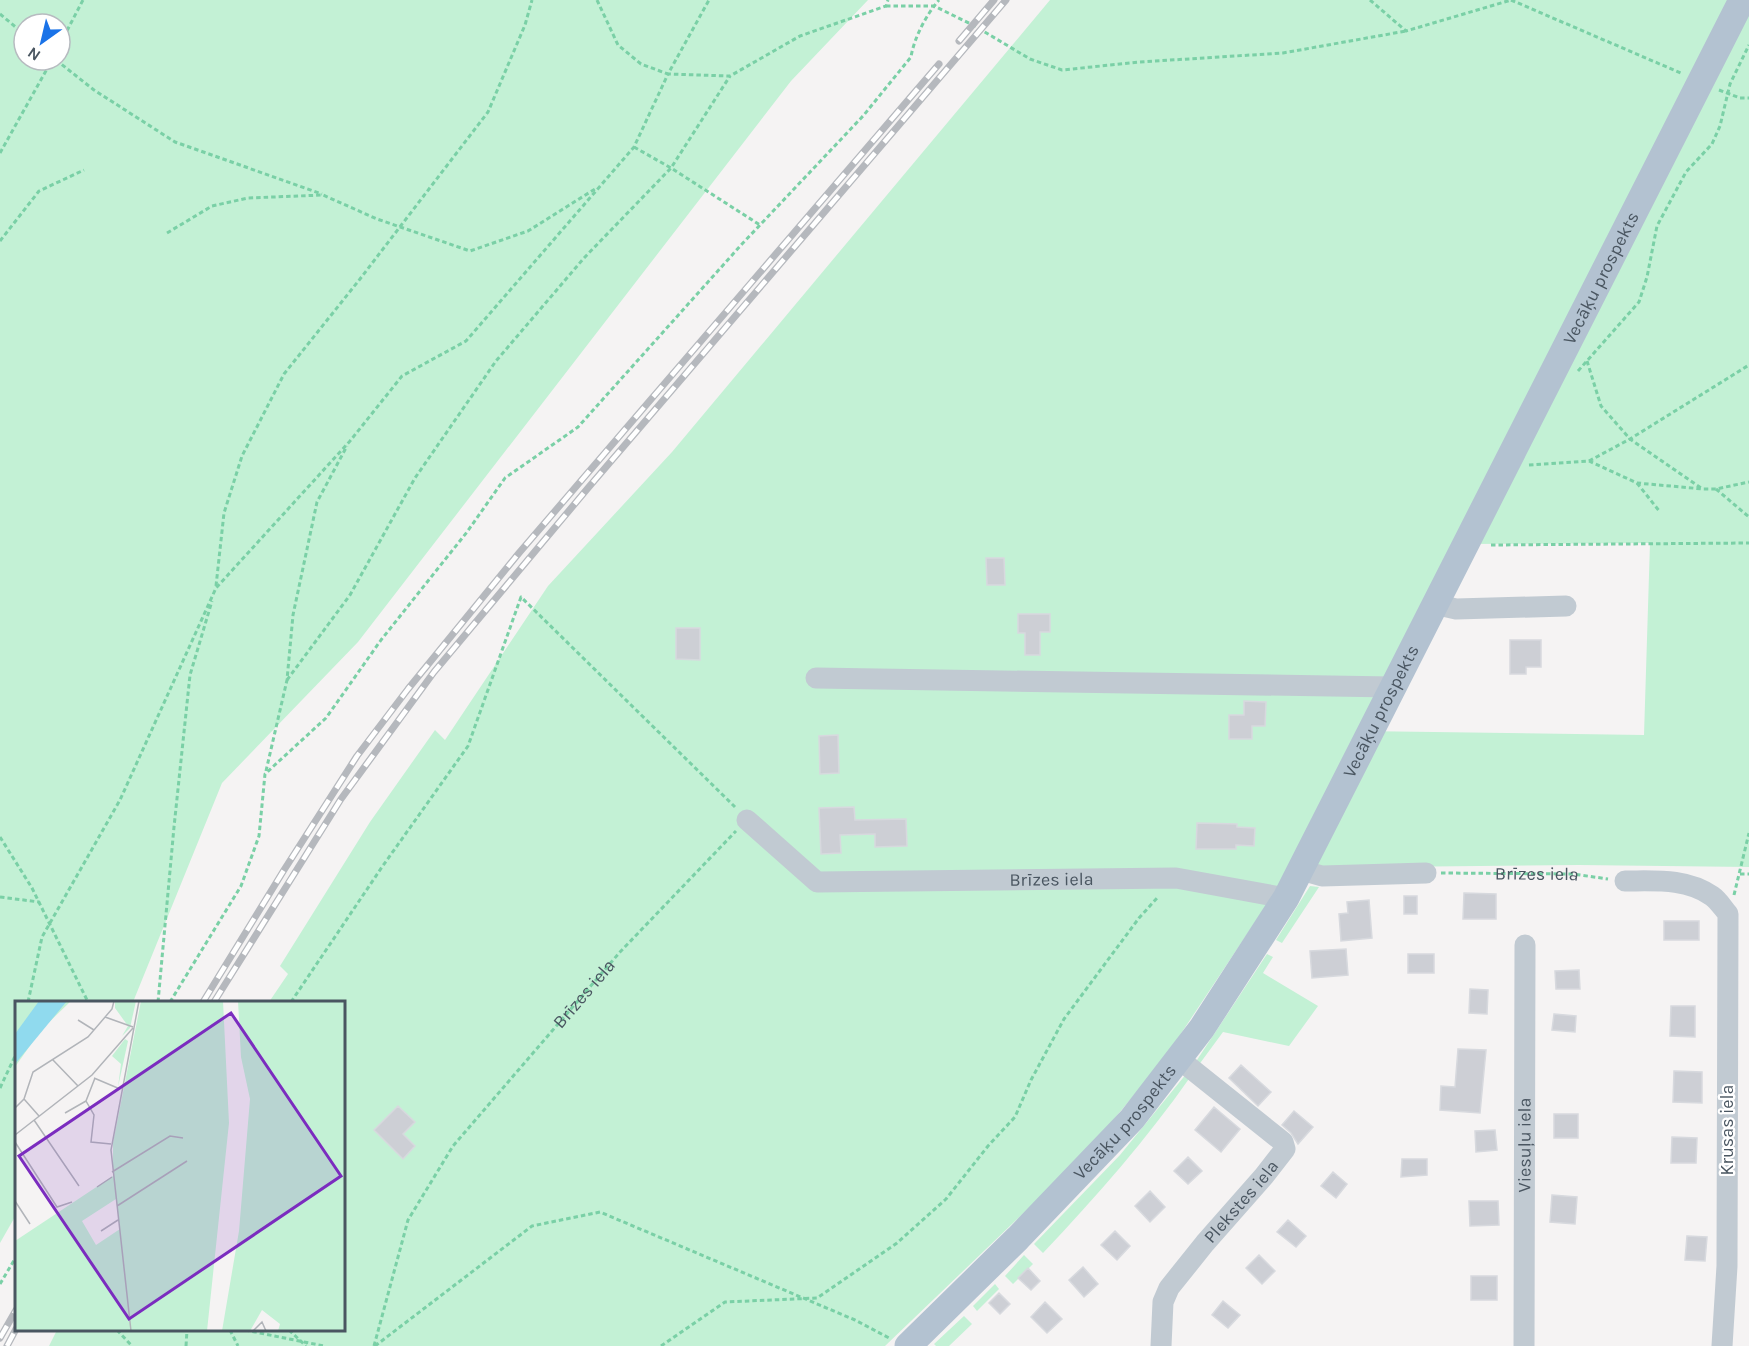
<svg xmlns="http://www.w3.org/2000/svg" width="1749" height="1346" font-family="Karla,sans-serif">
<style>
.green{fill:#c3f1d5;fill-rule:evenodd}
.building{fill:#cdcfd5;stroke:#d7d9de;stroke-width:1.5}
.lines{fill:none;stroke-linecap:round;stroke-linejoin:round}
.path{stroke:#7ad0a6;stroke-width:3;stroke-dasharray:4.5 3;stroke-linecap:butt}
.minor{stroke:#c1cad2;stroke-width:21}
.major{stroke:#b3c2d1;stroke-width:27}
.rail-casing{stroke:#b5b8bd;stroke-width:7}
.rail{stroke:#fff;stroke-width:4.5;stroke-dasharray:14;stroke-linecap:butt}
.labels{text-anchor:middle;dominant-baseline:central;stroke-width:4.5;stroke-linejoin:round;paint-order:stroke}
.street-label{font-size:18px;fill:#4a5661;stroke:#fff}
.inset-road{fill:none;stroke:#b1b4b9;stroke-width:1.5}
.view{fill:#7b2cbf;fill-opacity:0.15;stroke:#7b2cbf;stroke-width:3}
.inset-edge{fill:none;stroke:#4a5661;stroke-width:3}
</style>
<rect width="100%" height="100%" fill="#f5f3f3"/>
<path class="green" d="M0,0H868L791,81L358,642L222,783L133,1002H16V1215L0,1243ZM24,24H60V60H24Z
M1050,0H1749V867L1579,865L1291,868L1164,1059L1085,1154L885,1346H49L57,1330H344V1002H269L288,974L280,966L370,822L435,730L445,740L548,586L672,452ZM1650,543L1644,735L1360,731L1457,544Z
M1310,886L1319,887L1282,943L1276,940Z
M1267,954L1273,957L1263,973L1318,1006L1289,1046L1223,1032L1198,1066L1195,1063Z
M1187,1073L1191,1076C1147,1139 1096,1197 1043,1253L1034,1244L1120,1155Z
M1024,1255L1033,1264L1013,1284L1005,1276Z
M995,1284L999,1289L977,1311L973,1306Z
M964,1316L972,1324L949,1346H936L934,1344Z"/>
<path class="building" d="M986,558H1004L1005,585H987Z
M1018,614H1050V632H1040V655H1025V633H1018Z
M676,628H700V660L676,659Z
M1510,640H1541V667H1526V674H1510Z
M1244,701L1266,702L1265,726H1252V739H1229V715H1244Z
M838,735L839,773L820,774L819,736Z
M854,807L855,820L906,819L907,846L875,847V834L840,835L841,853L821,854L819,808Z
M1197,823L1237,824V827L1255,828L1254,846L1236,845V849H1196Z
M1464,893L1496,894V919H1463Z
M1404,896H1417V914H1404Z
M1369,900L1372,938L1341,941L1339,914L1348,913L1347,902Z
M1664,921H1699V940H1664Z
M1346,949L1348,975L1312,978L1310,951Z
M1408,954H1434V973H1408Z
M1579,970L1580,989H1556L1555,971Z
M1470,989L1488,990L1487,1014L1469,1013Z
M1671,1006H1695V1037L1670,1036Z
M1554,1014L1576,1016L1575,1032L1552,1030Z
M1458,1049L1486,1050L1480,1113L1440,1110L1441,1086L1455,1087Z
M1241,1065L1271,1092L1258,1106L1229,1078Z
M1674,1071L1702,1072V1103L1673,1102Z
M398,1106L415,1122L403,1134L415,1146L403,1159L374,1130Z
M1214,1107L1240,1129L1221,1152L1195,1130Z
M1294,1111L1313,1127L1298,1144L1291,1133L1282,1125Z
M1554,1114H1578V1138H1554Z
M1495,1130L1497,1150L1476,1152L1475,1131Z
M1672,1137L1697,1138L1696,1163H1671Z
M1188,1157L1202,1171L1188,1184L1174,1171Z
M1402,1159H1427V1175L1401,1177Z
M1333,1172L1347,1184L1336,1198L1321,1186Z
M1150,1191L1165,1207L1150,1222L1135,1206Z
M1552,1195L1577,1197L1575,1224L1550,1222Z
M1469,1201H1498L1499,1225L1470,1226Z
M1288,1220L1306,1236L1296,1247L1277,1232Z
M1115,1231L1130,1246L1117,1260L1101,1245Z
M1687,1236L1707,1237L1705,1261L1685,1260Z
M1259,1255L1275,1271L1262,1284L1246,1268Z
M1083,1267L1098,1284L1084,1297L1069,1280Z
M1028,1268L1040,1281L1031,1290L1018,1278Z
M1471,1276H1497V1300H1471Z
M999,1293L1010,1304L1000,1314L989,1303Z
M1223,1301L1240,1315L1228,1328L1212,1315Z
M1045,1302L1062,1319L1047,1333L1031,1317Z"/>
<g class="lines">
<g class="path">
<path d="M597,0L618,45L641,64L668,74L709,0"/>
<path d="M1370,0L1406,31L1511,0"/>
<path d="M1511,0L1683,74"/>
<path d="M886,6H934L973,25L1030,59L1062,70L1140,62L1283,53L1406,31"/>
<path d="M0,14L24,34"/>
<path d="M60,44L83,0"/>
<path d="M56,60L94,90L175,142L322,194"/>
<path d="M1719,90L1740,98H1749"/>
<path d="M634,147L671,168L760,225"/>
<path d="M0,153L52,60"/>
<path d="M167,233L212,206L248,198L323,195L377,219L470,251L528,231L595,189"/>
<path d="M0,241L39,191L84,170"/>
<path d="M1587,361L1601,406L1630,439L1701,488"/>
<path d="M1578,371L1639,302L1647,277L1657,226L1686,172L1712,144L1720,126L1730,84L1749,45"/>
<path d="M1589,461L1630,439L1749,365"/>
<path d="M1529,465L1589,461L1637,483L1703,489H1716L1749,482"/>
<path d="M1637,483L1660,512"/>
<path d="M1716,489L1749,517"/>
<path d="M1491,545L1749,543"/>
<path d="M216,586L224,513L242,456L284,374L360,279L488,112L525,25L532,0"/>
<path d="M287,680L350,595L415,478L496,361L584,258L671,168L730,76"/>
<path d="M266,771L287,680L293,615L317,502L347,446"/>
<path d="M0,837L32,888L88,1002"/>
<path id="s1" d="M1441,873L1573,874L1608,879"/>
<path d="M1740,874H1749"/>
<path d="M1734,895L1749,833"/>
<path d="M0,897L39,902"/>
<path d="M28,1002L42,937L120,800L216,588L350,441L402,376L466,341L634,147L668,74L730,76L800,36L886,6L888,0"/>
<path d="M158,1002L174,827L190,675L212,601"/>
<path d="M170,1002L241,886L259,836L265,774L326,718L381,640L467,532L505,478L578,427L742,244L863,116L911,57C914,38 926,15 939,0"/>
<path d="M291,1002L382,867L468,746L521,597L735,807"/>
<path d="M0,1088L16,1054"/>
<path d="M0,1284L16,1257"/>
<path d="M117,1330L132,1346"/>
<path d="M230,1330L238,1346"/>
<path d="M245,1330L324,1346"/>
<path d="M289,1330L306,1346"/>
<path d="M186,1346L187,1330"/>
<path id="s2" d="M374,1346L408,1220L453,1146L620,952L736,831"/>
<path d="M375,1346L532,1226L600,1212L855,1320L891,1339"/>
<path d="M661,1346L725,1302L817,1298L897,1243L946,1199L988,1146L1015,1117L1031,1080L1064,1019L1139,918L1158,897"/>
</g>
<g class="minor">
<path d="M1434,604L1456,609L1566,606"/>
<path d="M816,678L1392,687"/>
<path id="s3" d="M747,820L817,882L1176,878L1286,898"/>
<path d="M1301,870L1322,876L1426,873"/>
<path d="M1625,881C1655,881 1686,878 1712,896C1718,900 1723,908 1728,914L1727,1266L1722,1346"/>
<path id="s4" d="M1161,1346L1163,1302L1169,1288L1205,1243L1264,1176L1285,1149L1283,1142L1179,1059"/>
<path id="s5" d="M1524,1346L1525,945"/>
</g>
<path class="major" id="s6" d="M908,1346L1018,1238L1132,1119L1202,1028L1286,898L1742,0"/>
<g class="rail-casing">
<path id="rail" d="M959,41L994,0
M203,1002L284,870L357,756L408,689L519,553L939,64
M214,1002L341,799L434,672L588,488L1006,0
M0,1338L16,1310
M7,1346L16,1329"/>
</g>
<use href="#rail" class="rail"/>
</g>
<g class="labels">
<g class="street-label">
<text stroke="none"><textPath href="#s6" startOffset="1284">Vecāķu prospekts</textPath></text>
<text stroke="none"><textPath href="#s6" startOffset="798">Vecāķu prospekts</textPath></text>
<text stroke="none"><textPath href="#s1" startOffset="96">Brīzes iela</textPath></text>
<text stroke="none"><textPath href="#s3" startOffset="328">Brīzes iela</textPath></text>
<text stroke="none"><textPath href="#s2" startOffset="418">Brīzes iela</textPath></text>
<text stroke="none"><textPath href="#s6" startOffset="312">Vecāķu prospekts</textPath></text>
<text transform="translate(1727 1130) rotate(-90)">Krusas iela</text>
<text stroke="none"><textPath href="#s5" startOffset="201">Viesuļu iela</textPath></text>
<text stroke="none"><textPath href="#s4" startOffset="172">Plekstes iela</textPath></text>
</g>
</g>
<g transform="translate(15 1001)">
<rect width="330" height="330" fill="#f5f3f3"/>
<path d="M0,0H56L26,29L0,66ZM100,0H121L115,27L107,35L113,25L100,7ZM126,0H208L214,122L192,330H0V240L98,175V142ZM101,198L105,228L81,244L67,220ZM223,0H330V330H263L265,323L247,309L235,330H207L224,230L235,98L226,56ZM110,38L113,40L103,86L106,63L97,55Z" fill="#c3f1d5" fill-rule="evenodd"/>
<path d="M24,0H52L0,63V33Z" fill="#90daee"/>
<path class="inset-road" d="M90,16L118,26M63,19L79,29M38,59L63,85M79,77L105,88M80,77L71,100L79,114L76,141L96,143M9,98L24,115M0,107L9,98L18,71L73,36L97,8L99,0M50,112L71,100M19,119L64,185M0,134L77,74L118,27M0,141L42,206L57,201M97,171L155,135L168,137M82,186L97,176M0,200L15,223M102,205L172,160M86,230L103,219M116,330L96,149L124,0M238,330L247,321L251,330"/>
<path class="view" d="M216,12L326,175L114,318L4,155Z"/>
<rect width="330" height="330" class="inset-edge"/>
</g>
<g transform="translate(42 42) rotate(214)"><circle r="28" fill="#ffffff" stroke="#b7bbc0" stroke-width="1.5"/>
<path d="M0-4.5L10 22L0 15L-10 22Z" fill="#1a73e8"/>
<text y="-9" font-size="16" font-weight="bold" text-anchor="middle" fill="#4a5661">N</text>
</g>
</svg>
